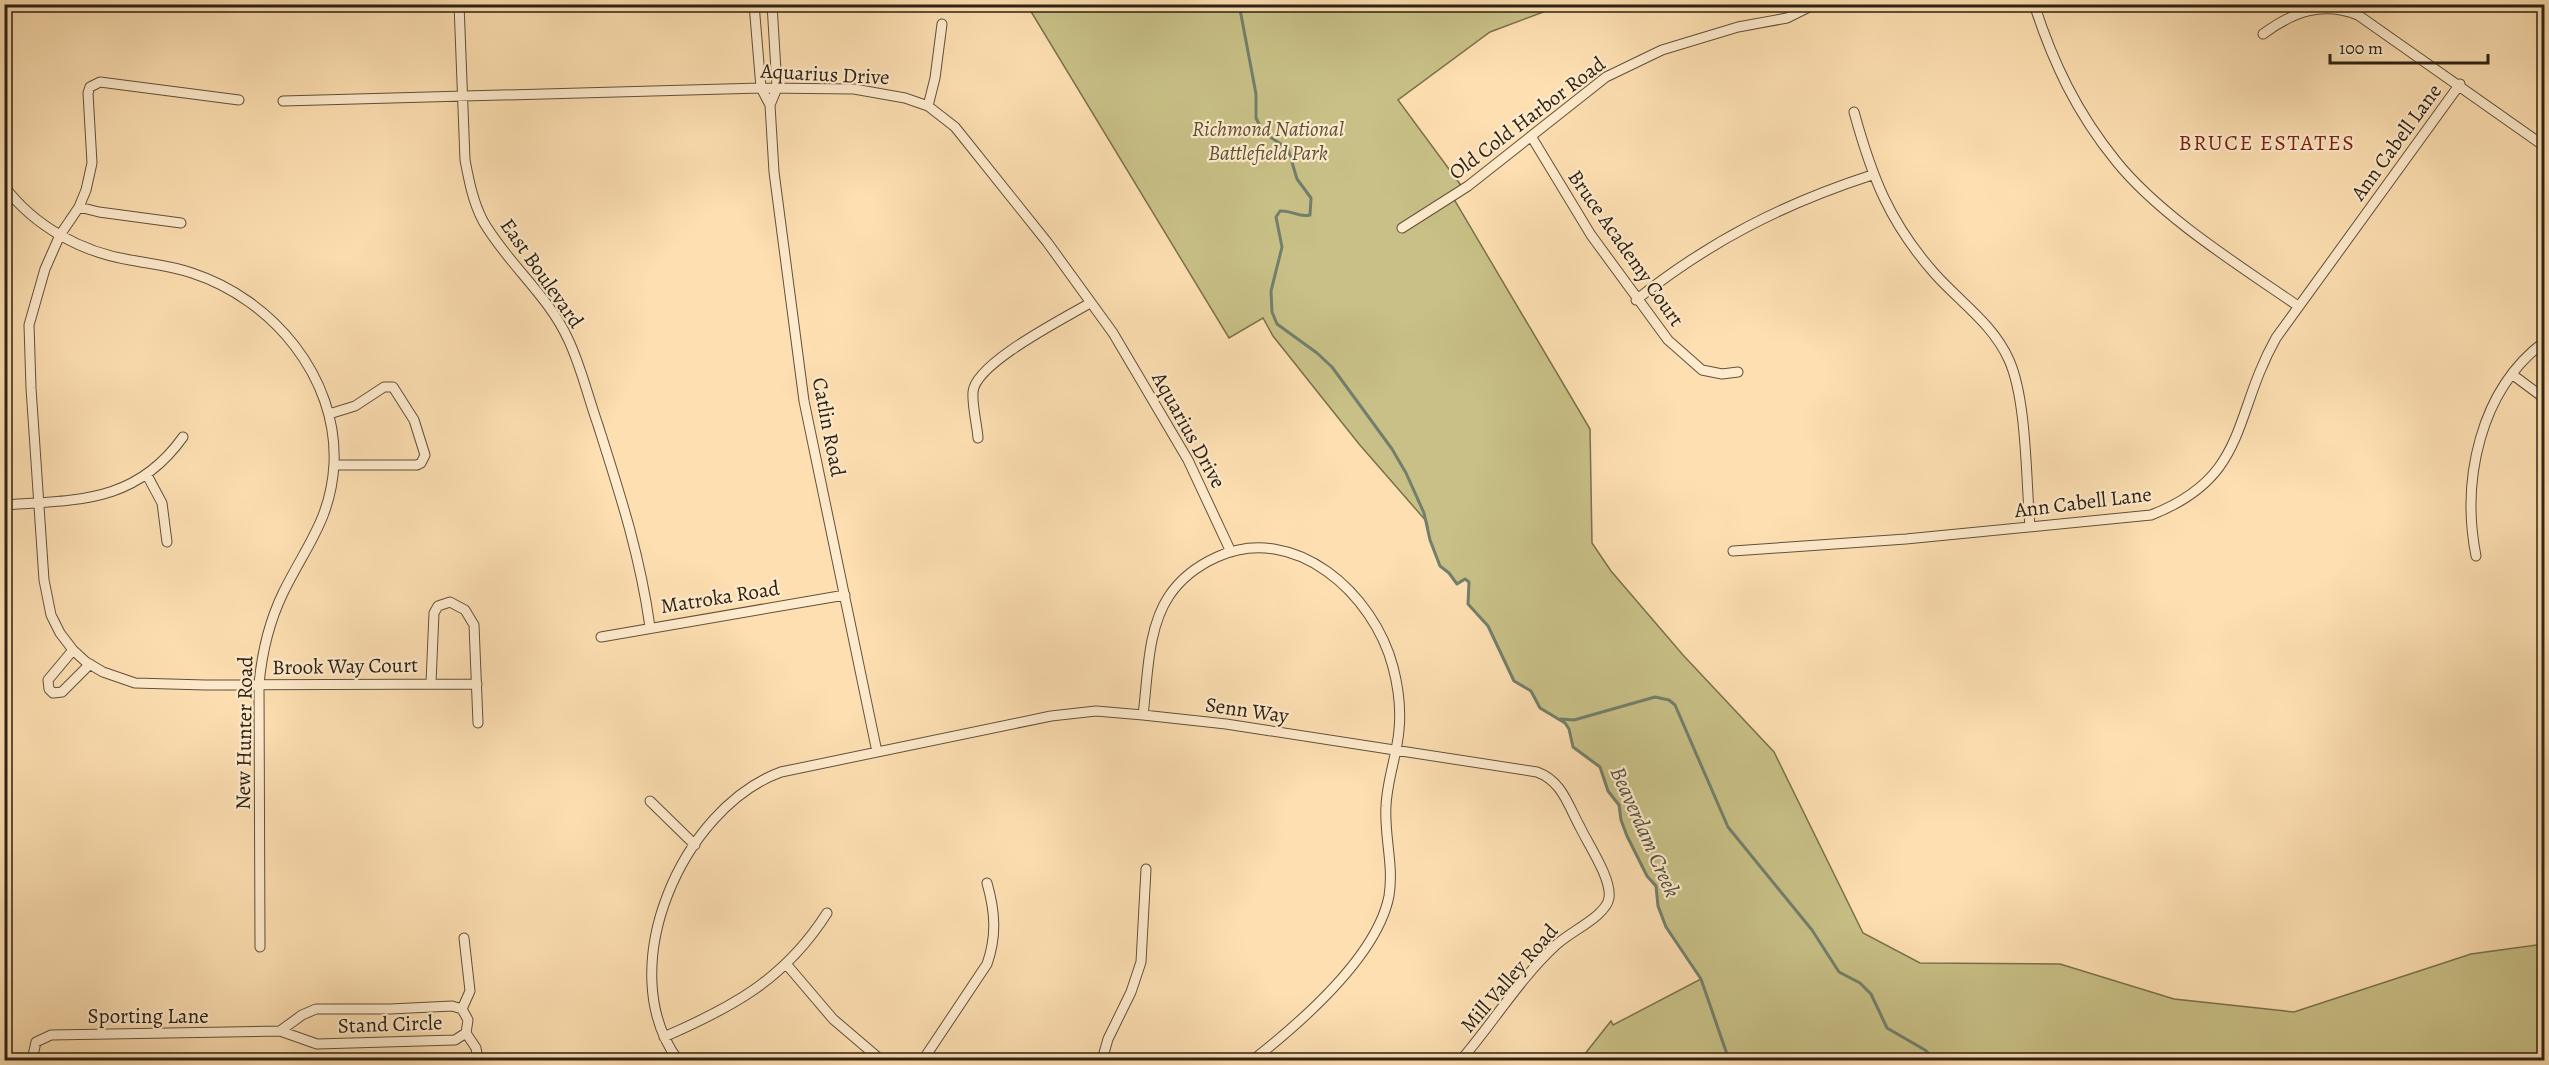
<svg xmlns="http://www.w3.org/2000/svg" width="2549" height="1065" font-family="Alegreya,serif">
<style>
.green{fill:#c8c086;stroke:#7a714d;stroke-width:1.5}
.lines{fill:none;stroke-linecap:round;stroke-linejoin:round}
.stream{stroke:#727f6c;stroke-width:3}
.street-casing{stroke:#60513b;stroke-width:11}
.street{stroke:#feeacc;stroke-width:9}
.labels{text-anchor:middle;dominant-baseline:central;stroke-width:4.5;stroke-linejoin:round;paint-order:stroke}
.street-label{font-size:21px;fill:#2c2214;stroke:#feeacc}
.park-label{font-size:21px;font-style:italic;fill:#5b5136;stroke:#feeacc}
.neighbourhood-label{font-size:22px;letter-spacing:1.5px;fill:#7a1f14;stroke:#feeacc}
.water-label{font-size:22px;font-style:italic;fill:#4f5040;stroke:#feeacc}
</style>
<rect width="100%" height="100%" fill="#fddfb1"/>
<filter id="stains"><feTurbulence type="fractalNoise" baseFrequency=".00333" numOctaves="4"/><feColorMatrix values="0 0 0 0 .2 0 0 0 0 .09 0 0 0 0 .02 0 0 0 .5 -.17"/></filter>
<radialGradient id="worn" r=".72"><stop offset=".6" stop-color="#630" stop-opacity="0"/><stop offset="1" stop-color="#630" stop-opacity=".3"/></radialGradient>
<path class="green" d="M1027,5H1562L1490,32L1398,100L1460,184L1455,201L1590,429L1592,543L1611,571L1683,655L1774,752L1863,933L1920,963L2060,964L2174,999L2294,1012L2471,954L2544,944V1060H1580L1611,1021L1613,1025L1701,979L1666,927L1658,906L1656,887L1647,876L1627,836L1621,820L1619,805L1608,791L1600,767L1573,747L1569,729L1565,723L1540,708L1531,691L1514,681L1488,626L1468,604L1469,582L1465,579L1457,584L1449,573L1440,566L1430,540L1427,522L1359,444L1273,336L1263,318L1229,338Z"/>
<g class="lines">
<path class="stream" d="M1239,4L1256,94V118L1263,132L1288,149L1297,179L1311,198L1310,215C1299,218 1292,210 1280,211L1276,217L1282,247L1271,291L1272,312L1277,324L1317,353L1332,367L1392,449L1406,473L1424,513L1430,540L1440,566L1449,573L1457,584L1465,579L1469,582L1468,604L1488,626L1514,681L1531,691L1540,708L1565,723L1569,729L1573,747L1600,767L1608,791L1619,805L1621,820L1627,836L1647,876L1656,886L1658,906L1666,927L1701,979L1729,1060
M1561,719L1574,720L1655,697L1669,700L1675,705L1728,827L1812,930L1839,972L1860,983L1871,994L1887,1028L1925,1050L1936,1060"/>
<g class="street-casing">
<path id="street" d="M459,4L465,160C469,181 473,202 483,221C507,263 548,295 568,339C581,366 588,397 598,425C620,494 640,555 650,627
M754,4L761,88L770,105L774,172L804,401L877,752
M2034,4C2053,63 2077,113 2116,161C2160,216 2240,266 2298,306
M2263,34C2293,12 2322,1 2358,15L2544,146
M239,100L100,82L90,87L88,93L92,163L86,190L79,207L60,235L45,269L29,325L31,388L44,580L51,615L60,633L73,650L86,662L103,672L135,683L205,685L477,684
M283,101L761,88L854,89L905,98L928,106L955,127L1047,242L1113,333L1188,460L1231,552
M770,105L777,88L772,4
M928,106L935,78L942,24
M1854,112C1872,177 1889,222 1935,274C1960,302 1993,324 2009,360C2027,400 2026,481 2030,527
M1531,136L1591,235L1668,340L1702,370L1722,374L1738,372
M4,186C34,226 81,252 130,260C151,264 172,266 192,273C272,299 338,377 334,464C331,519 306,546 283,593C269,622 262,652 259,684L260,947
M79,207L99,212L181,223
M1402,228L1468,186L1606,77L1662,50L1738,27L1787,18L1815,4
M1636,300C1710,241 1783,204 1872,175
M2513,375L2544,398
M329,414L355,406L384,387H393L414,420L425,455L421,463L417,465H334
M978,438C977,424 972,406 973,392C975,363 1065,318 1090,303
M147,475L162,503L167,542
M4,505C78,500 136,503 183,437
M1733,551L1906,539L2151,515C2249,477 2232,416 2276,338L2460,84
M2476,556C2461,480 2480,390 2544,342
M601,637L845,595
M73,650L48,680L49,689L53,693L62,692L90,664
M431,683L434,613L438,606L450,602L465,610L474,625L478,723
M1143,715C1148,677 1147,629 1169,596C1181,578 1197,566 1217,557C1295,522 1374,594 1393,667C1398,686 1401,710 1399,730C1397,755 1387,780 1386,806C1384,836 1394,865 1389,896C1377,957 1300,1023 1253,1060
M650,801L695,845
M787,965L833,1019L881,1060
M462,1009L470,991L464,938
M466,1033L476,1048L478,1060
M664,1037C733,1007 785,979 827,913
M32,1060L36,1042L51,1035L280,1031L317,1044L455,1040L466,1033L468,1020L462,1009L452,1006L390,1009H316L302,1015L280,1031
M678,1060C611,970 682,808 781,772L1051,716L1096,711L1143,715L1226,724L1537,772C1562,781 1568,805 1580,827C1588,844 1612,879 1609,898C1606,916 1571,931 1556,945C1520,978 1493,1023 1461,1060
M923,1060L987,964C997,936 995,911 987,883
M1102,1060L1108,1039L1131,992L1141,962L1146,869"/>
</g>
<use href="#street" class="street"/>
</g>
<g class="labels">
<g class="street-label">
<text transform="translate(825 74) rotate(3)">Aquarius Drive</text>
<text transform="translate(1527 118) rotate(-37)">Old Cold Harbor Road</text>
<text transform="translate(2396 142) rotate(-54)">Ann Cabell Lane</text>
<text transform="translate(1626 248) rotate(55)">Bruce Academy Court</text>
<text transform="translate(542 273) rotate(55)">East Boulevard</text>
<text transform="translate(829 427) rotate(79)">Catlin Road</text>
<text transform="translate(1189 430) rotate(61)">Aquarius Drive</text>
<text transform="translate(2083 502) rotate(-7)">Ann Cabell Lane</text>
<text transform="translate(720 597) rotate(-9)">Matroka Road</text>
<text transform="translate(345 666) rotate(-1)">Brook Way Court</text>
<text transform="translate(1247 710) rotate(8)">Senn Way</text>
<text transform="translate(244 733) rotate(-89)">New Hunter Road</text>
<text transform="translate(1509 978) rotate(-49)">Mill Valley Road</text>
<text x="148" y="1016">Sporting Lane</text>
<text transform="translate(390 1024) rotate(-2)">Stand Circle</text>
</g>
<g class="park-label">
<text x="1268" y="129">Richmond National<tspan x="1268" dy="24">Battlefield Park</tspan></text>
</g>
<g class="neighbourhood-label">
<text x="2267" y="143">BRUCE ESTATES</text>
</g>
<g class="water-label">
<text transform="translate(1645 832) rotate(66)">Beaverdam Creek</text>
</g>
</g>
<rect width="2549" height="1065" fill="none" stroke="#fddfb1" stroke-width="24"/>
<rect x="6" y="6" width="2537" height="1053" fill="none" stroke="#2c2214" stroke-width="3"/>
<rect x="12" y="12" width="2525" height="1041" fill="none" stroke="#2c2214" stroke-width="1.5"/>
<path d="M2330 54v9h158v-9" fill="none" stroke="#2c2214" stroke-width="3"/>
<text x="2339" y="54" font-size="18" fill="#2c2214" stroke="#feeacc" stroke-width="4.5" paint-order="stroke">100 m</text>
<rect width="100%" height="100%" filter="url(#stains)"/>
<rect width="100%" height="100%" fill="url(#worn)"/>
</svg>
